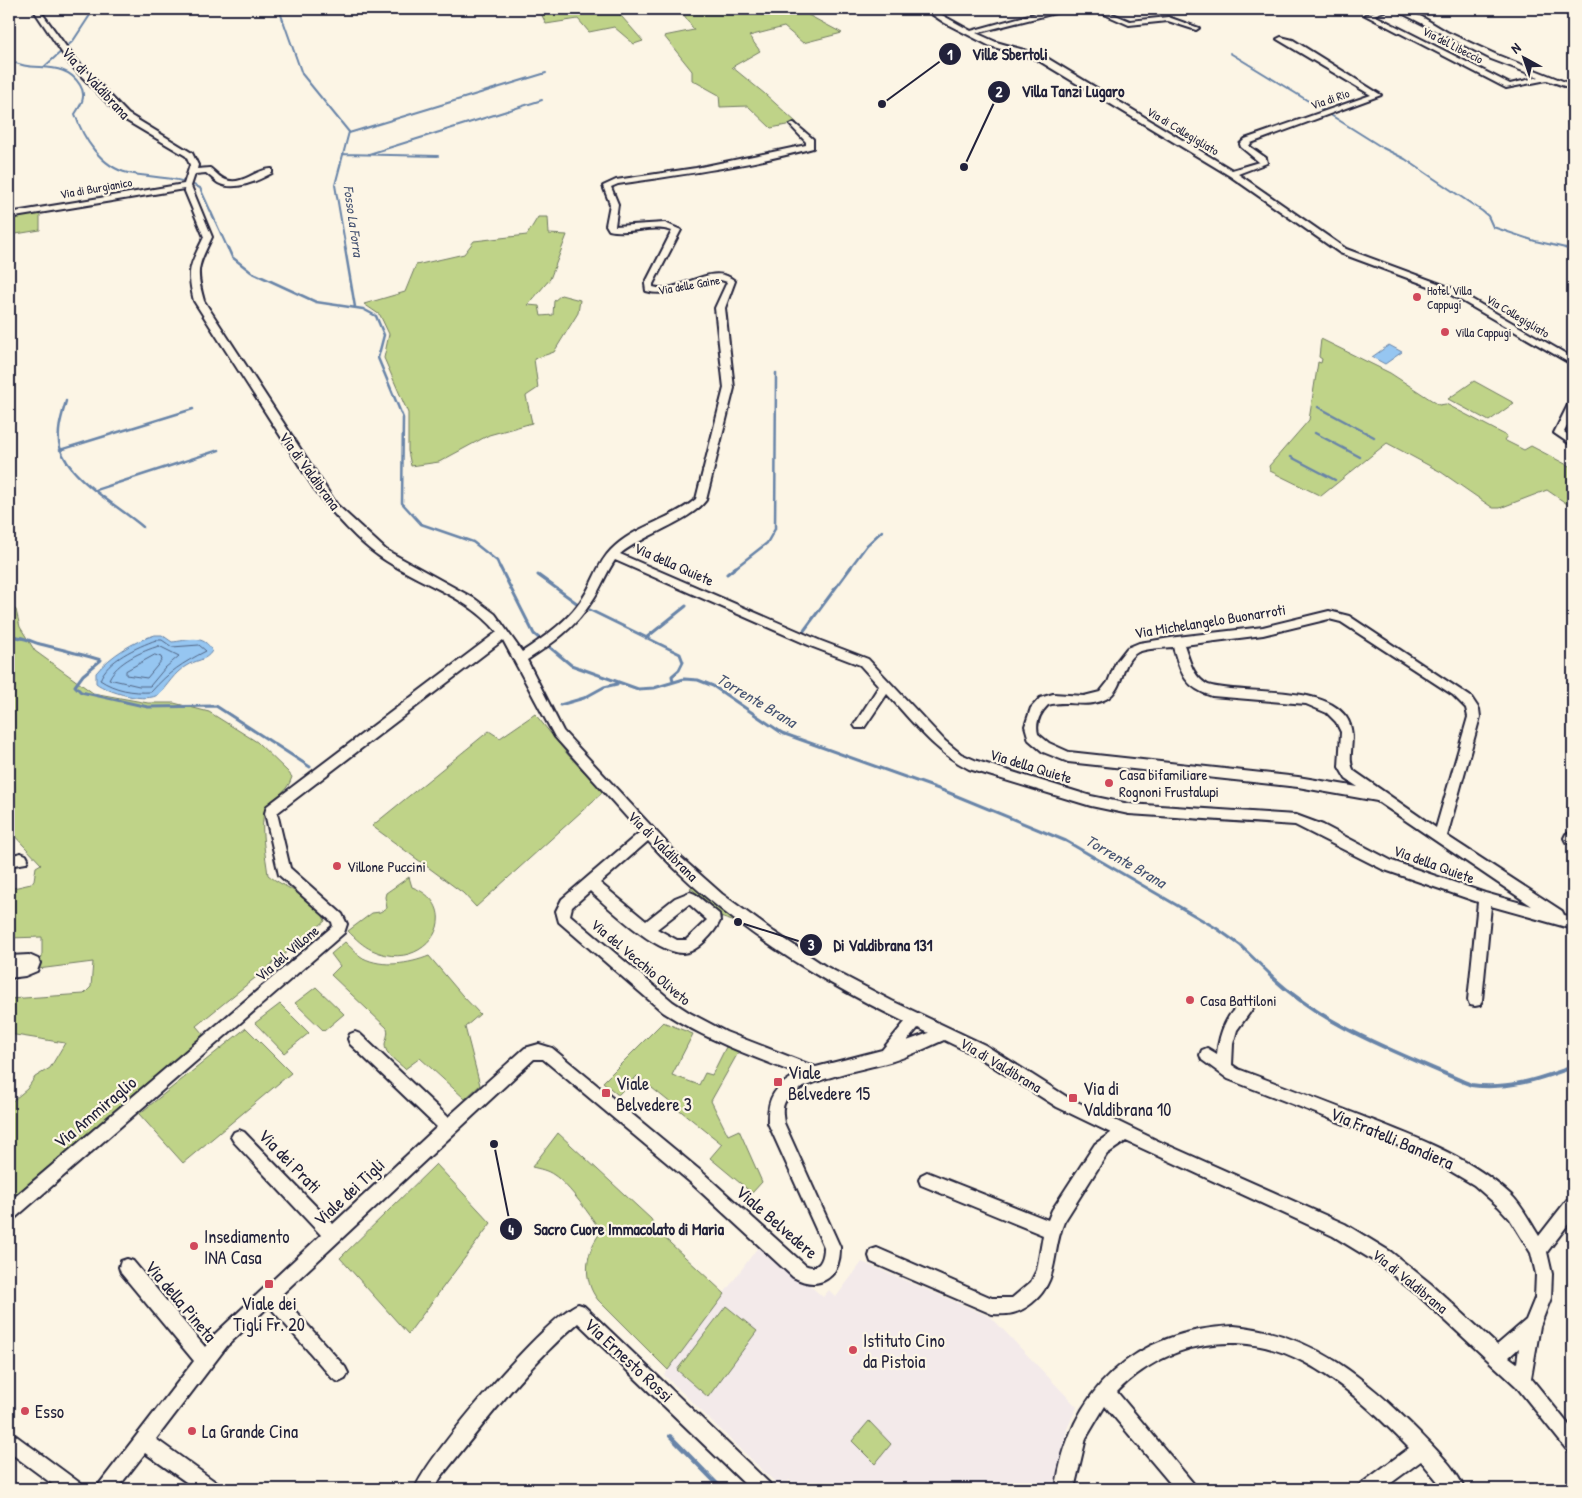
<svg xmlns="http://www.w3.org/2000/svg" width="1582" height="1498" font-family="'Patrick Hand',sans-serif">
<style>
.built{fill:#f3eaea}
.green{fill:#bfd388;stroke:#707a62}
.water{fill:#96c6f1;stroke:#6884a8}
.lines{fill:none;stroke-linecap:round;stroke-linejoin:round}
.shore{stroke:#506484;stroke-width:1}
.stream-far3{stroke:#6884a8;stroke-width:2}
.stream-far2{stroke:#6884a8;stroke-width:2.5}
.stream-far1{stroke:#6884a8;stroke-width:3}
.stream{stroke:#6884a8;stroke-width:4}
.minor-casing{stroke:#22223b;stroke-width:4}
.minor{fill:#fcf5e5;fill-rule:evenodd}
.poi-dot{fill:#d1495b;stroke:#fcf5e5;stroke-width:2}
.labels{text-anchor:middle;dominant-baseline:central;stroke-width:4.5;stroke-linejoin:round;paint-order:stroke}
.far-street-label{font-size:12px;fill:#22223b;stroke:#fcf5e5}
.far-poi-label{font-size:12px;fill:#22223b;stroke:#fcf5e5;text-anchor:start}
.far-water-label{font-size:14px;font-style:italic;fill:#455372;stroke:#fcf5e5}
.street-label{font-size:15px;fill:#22223b;stroke:#fcf5e5}
.poi-label{font-size:15px;fill:#22223b;stroke:#fcf5e5;text-anchor:start}
.water-label{font-size:16px;font-style:italic;fill:#455372;stroke:#fcf5e5}
.near-poi-label{font-size:18px;fill:#22223b;stroke:#fcf5e5;text-anchor:start}
.near-street-label{font-size:18px;fill:#22223b;stroke:#fcf5e5}
.leader{fill:none;stroke:#22223b;stroke-width:2}
.callout-dot{fill:#22223b;stroke:#fcf5e5;stroke-width:2}
.mark-label{font-size:15px;text-anchor:middle;font-weight:bold;fill:#fff}
.callout-label{font-size:16px;text-anchor:middle;font-weight:bold;fill:#22223b;stroke:#fcf5e5;stroke-width:4.5;stroke-linejoin:round;paint-order:stroke}
</style>
<rect width="100%" height="100%" fill="#fcf5e5"/>
<filter id="ink" filterUnits="userSpaceOnUse"><feTurbulence type="fractalNoise" baseFrequency=".02" numOctaves="2"/><feDisplacementMap in="SourceGraphic" scale="10" xChannelSelector="R" yChannelSelector="G"/><feConvolveMatrix kernelMatrix="1 2 1 2 8 2 1 2 1" color-interpolation-filters="sRGB"/></filter>
<g filter="url(#ink)">
<path class="built" d="M761,1243L823,1297L829,1290L836,1297L862,1262L991,1317L1077,1407L1067,1429L1056,1489H799L789,1480L782,1489L664,1375Z"/>
<path class="green" d="M539,9H615L643,41L634,44L614,27L589,32L578,19L546,24Z
M680,9H797L842,33L803,43L784,27L749,36L760,51L732,67L765,94L797,123L771,128L748,106L720,107L719,95L692,80V71L664,36L694,30Z
M40,213V230L10,235V218Z
M538,217H548L549,234L567,235L550,279L528,305L539,306L541,316L553,315L554,301L561,295L580,300L578,313L554,352L534,359L538,388L526,396L532,423L489,435L439,462L411,466L408,451V413L384,358L389,334L380,315L364,304L405,292L416,265L464,254L474,241L527,235Z
M1321,339L1390,373L1439,405L1446,404L1507,436L1504,440L1524,450L1531,446L1573,468V508L1547,490L1500,508H1493L1441,472L1387,443L1321,496L1270,471L1269,466L1309,420L1318,362L1321,363L1322,359L1319,357Z
M1474,381L1514,403L1489,421L1448,399Z
M9,603L16,610L20,627L35,651L93,693L148,703H174L209,712L257,742L288,772L292,777C287,795 269,798 265,809C259,825 266,858 268,875C284,888 319,899 325,921L196,1026L203,1034L201,1037L9,1200V1104L27,1089L35,1077L50,1068L65,1043L9,1034V999L84,994L91,987L93,962L38,969L42,956V937L9,938V889L31,884L34,880L36,867L41,864L9,830Z
M535,714L569,756L603,792L476,907L463,893L372,826L489,731L500,738Z
M409,877L412,887C467,907 427,976 372,950C363,946 355,938 348,931L372,913L380,912L387,908L385,897L386,893Z
M697,883L748,926L717,916L708,902L690,888Z
M345,942C351,947 356,954 363,958C383,968 409,964 429,956L462,995L480,1014L465,1027L480,1085L465,1099L420,1058L405,1069C399,1063 384,1054 385,1044C386,1038 389,1034 387,1028L331,975L340,966L331,954Z
M316,987L344,1014L324,1031L295,1003Z
M280,1004L309,1033L284,1053L255,1023Z
M663,1022L693,1034L672,1075L699,1085L705,1073L712,1075L726,1047L739,1051L711,1101L728,1135L739,1130L762,1182L752,1193L710,1158L722,1144L637,1076L618,1095L603,1082Z
M246,1028L291,1073L183,1163L139,1114Z
M558,1133L651,1219L657,1231L725,1294L668,1370L598,1300C582,1280 585,1252 601,1232C592,1217 568,1184 554,1175C547,1170 540,1169 532,1167Z
M436,1164L491,1223L408,1334L340,1258Z
M726,1306L757,1331L708,1397L677,1370Z
M869,1421L891,1444L875,1464L852,1441Z"/>
<path class="water" d="M1389,345L1402,352L1385,364L1372,357Z
M155,635H162L172,642C187,641 204,633 212,651C206,661 195,660 186,666C174,673 168,685 159,694C147,704 107,692 96,683V673C110,656 134,641 155,635Z"/>
<g class="lines">
<path class="shore" d="M156,640H162L172,647L199,645L206,651C181,664 170,671 151,692C133,693 115,690 100,680C107,660 137,647 156,640Z
M159,646L179,656L165,668L150,686H139L109,679C117,662 142,651 159,646Z
M155,655L161,657L162,660L147,678L126,675V671Z"/>
<path class="stream-far3" d="M279,9L302,74L349,132L335,185L346,249
M1230,53L1323,110
M9,60C32,74 64,58 80,85C87,96 81,105 75,114C83,138 101,167 128,173C152,178 178,176 200,188L228,249
M44,67L73,41L94,9
M1329,114L1383,148L1405,159L1482,211L1488,216L1493,227L1535,241L1570,249
M349,133L546,73
M343,154L438,156
M369,154L542,100"/>
<path class="stream-far2" d="M228,248L232,257L251,272L316,302L363,309L376,316L384,335L378,358L403,418L402,503L421,524L473,542L497,561L500,568
M345,248L355,307
M1565,248L1573,250
M66,401C62,415 56,432 60,447C68,479 119,506 143,527
M1318,407L1374,437
M1315,433L1360,457
M60,450L193,409
M1291,457L1335,480
M96,490L219,450
M735,568L767,543L775,529L776,373
M850,568L867,545L882,531"/>
<path class="stream-far1" d="M500,567L534,634L571,665L638,689L654,688L684,679L698,680L713,686L782,733L947,792L1066,841L1216,928L1240,945L1272,976
M727,574L736,567
M538,575L578,604
M590,610L680,654L683,662L679,670L672,676L673,682
M803,632L851,567
M9,637C19,635 30,641 40,644C60,649 81,654 101,660
M646,638L686,606
M101,660L83,675L75,686L81,692L148,707L216,706L310,767
M560,705L584,698L604,687L617,684"/>
<path class="stream" d="M1270,975C1325,1028 1402,1054 1471,1085C1508,1090 1539,1079 1573,1067
M670,1436L722,1489"/>
<g class="minor-casing">
<path id="minor" d="M33,9H39L75,59L128,114L192,153L198,165L197,169L210,168C215,172 220,178 226,180C243,186 257,168 272,169V173C257,181 235,192 218,183C214,180 210,176 206,173L195,174L191,186L212,237C198,266 195,269 204,301L337,505L386,550L475,599L495,614L522,652C546,636 571,619 586,593C594,579 599,562 611,550C634,526 671,520 696,499L724,388L715,308L727,282C703,272 678,300 646,291L645,284L672,231C652,224 630,235 609,230L606,225L610,204L603,186L616,180L696,168L806,145V142L790,125L794,123L813,139V148C749,166 683,174 618,184L611,187L618,204L615,226L665,223L681,230L653,284V287C680,295 711,260 735,281L725,308L734,388L706,500C691,521 643,535 620,554L821,641L868,659L945,741L961,754L977,761L1091,796L1129,804L1296,815L1323,825L1392,861L1485,893L1532,906L1377,801L1298,787L1068,762L1043,752L1029,740L1025,726L1031,708L1040,698L1053,694L1084,696L1100,692L1108,682L1116,662L1127,648L1139,643L1177,637L1263,627L1329,611L1349,616L1471,697L1479,709L1480,717L1447,836L1562,911L1564,915L1573,917V929L1491,906L1482,1000L1480,1005L1475,1006L1470,1005L1468,1000L1478,902L1382,869L1295,825L1129,814L1091,806L969,769C935,752 912,721 887,694L864,728H856L854,725L856,722L879,686L860,665L813,647L615,560C606,573 601,588 592,601C576,627 552,644 527,660L563,731L678,855L722,894L774,932L825,966L892,1001L985,1045L1067,1097L1156,1140L1345,1224L1391,1252L1431,1284L1497,1345L1526,1320L1535,1298L1536,1274L1531,1253L1510,1219L1499,1207L1474,1185L1432,1160L1380,1138L1228,1079L1202,1060L1200,1055L1202,1050L1207,1048L1217,1054C1219,1035 1227,1009 1246,1001L1251,1003L1253,1008L1237,1030L1233,1044L1232,1065L1238,1069C1278,1084 1317,1099 1356,1114C1410,1135 1468,1155 1511,1195C1523,1207 1530,1222 1539,1236L1567,1200L1573,1198V1218L1547,1252L1552,1274L1551,1298L1540,1326L1531,1378L1573,1430V1453L1567,1450L1516,1386L1419,1296L1379,1264L1333,1236L1126,1141L1107,1154L1064,1222C1051,1252 1060,1280 1032,1303C1018,1314 1009,1315 992,1314L871,1262L869,1256L871,1250L877,1248L992,1298H1012L1031,1282L1037,1270L1043,1235L921,1185L919,1180L921,1175L927,1172L1048,1220L1052,1210L1095,1144L1111,1133L1057,1107L975,1055L944,1040C926,1048 905,1058 886,1063C863,1069 799,1081 786,1100C781,1107 783,1115 784,1123L840,1247C841,1277 820,1292 793,1277L690,1182L543,1059H534L281,1295L345,1367L348,1373L345,1379L339,1382L333,1379L269,1306L227,1346L156,1439L217,1483L220,1489H196L145,1453L117,1489H97L100,1483L194,1361L121,1273L119,1267L121,1261L127,1259L133,1261L205,1347L215,1334L321,1235L234,1142L231,1137L234,1132L239,1130L244,1132L333,1224L437,1127L350,1044L348,1039L350,1034L355,1032L360,1034L448,1117L525,1048L539,1044L552,1048L702,1172L805,1265C819,1272 824,1259 824,1247L768,1123C767,1097 775,1086 798,1074C751,1056 705,1039 663,1012L559,922L556,911L562,899L640,832L555,737L503,640L277,813L290,868L342,914L347,924L344,933L15,1218L9,1220V1202L333,926L332,922L279,875L265,813L267,806L497,632C467,595 417,583 379,556C360,543 331,512 317,493L194,301C186,269 190,266 204,237L184,189L9,218V213L184,184L190,165L186,156L122,118L69,63ZM1329,619L1341,622L1453,695L1466,708L1468,717L1436,828L1354,771C1345,757 1359,736 1346,717C1322,683 1244,696 1208,685C1192,676 1190,661 1184,645L1263,635ZM1173,647C1181,673 1184,687 1212,696L1306,704L1327,713L1336,722L1341,732L1339,767L1346,779L1358,787L1298,777L1069,752L1049,743L1038,734C1035,722 1040,713 1048,705C1068,699 1087,709 1106,699C1125,689 1120,661 1138,652C1148,648 1162,648 1173,647ZM648,841C719,919 811,977 905,1022L882,1050L816,1067L726,1032L690,1013L673,1002L570,915L572,907L590,891C610,909 656,953 683,953C697,953 715,932 720,921L719,914L695,894L690,892L675,898L646,921L600,883ZM689,904L707,920L686,940H677L657,929ZM918,1028L929,1033L907,1041ZM1519,1348L1517,1363L1509,1357Z
M924,9H931L971,31L1047,10L1071,9L976,33L996,42L1042,55L1232,170L1259,162L1241,147L1240,144L1245,139L1371,95L1277,39L1281,37L1293,40L1381,95L1251,143L1249,146L1266,158L1267,163L1238,174L1346,249L1454,289L1573,358V365L1448,293L1340,253L1230,176L1036,59L990,46L945,23Z
M1093,9H1101L1130,21L1168,17L1199,28L1196,30L1168,21L1129,25Z
M1381,9H1390L1374,15L1510,84L1539,77L1491,59L1394,9H1402L1422,17L1447,32L1497,55L1573,85V89L1547,80L1506,88L1365,15Z
M1573,402V414L1564,432L1573,438V446L1554,433L1568,405Z
M1571,833H1573V844L1566,842L1564,838L1566,834Z
M21,853L26,855L28,859L26,863L9,866V856Z
M29,955L38,959L40,963L37,971L25,976L9,978V956Z
M578,1304L584,1306L769,1483L772,1489H750L578,1323C525,1368 484,1424 441,1477L434,1489H415C427,1456 546,1317 578,1304Z
M1234,1326C1313,1333 1368,1380 1422,1435C1436,1450 1457,1469 1464,1489H1444L1421,1461L1383,1489H1359L1362,1483L1409,1448C1378,1416 1344,1383 1304,1362C1241,1328 1166,1341 1117,1392L1193,1483L1196,1489H1175L1105,1406L1086,1438L1074,1489H1056C1069,1391 1134,1330 1234,1326Z
M9,1432L15,1435L80,1483L83,1489H59L9,1452Z"/>
</g>
<use href="#minor" class="minor"/>
</g>
</g>
<g class="poi-dot">
<circle cx="1417" cy="297" r="5"/>
<circle cx="1445" cy="332" r="5"/>
<circle cx="1109" cy="783" r="5"/>
<circle cx="337" cy="866" r="5"/>
<circle cx="1190" cy="1000" r="5"/>
<rect x="773" y="1077" width="10" height="10" rx="2.5"/>
<rect x="601" y="1088" width="10" height="10" rx="2.5"/>
<rect x="1068" y="1093" width="10" height="10" rx="2.5"/>
<circle cx="194" cy="1246" r="5"/>
<rect x="264" y="1279" width="10" height="10" rx="2.5"/>
<circle cx="853" cy="1350" r="5"/>
<circle cx="25" cy="1411" r="5"/>
<circle cx="192" cy="1431" r="5"/>
</g>
<g class="labels">
<g class="far-street-label">
<text transform="translate(1453 45) rotate(27)">Via del Libeccio</text>
<text transform="translate(1330 99) rotate(-19)">Via di Rio</text>
<text transform="translate(1183 131) rotate(31)">Via di Collegigliato</text>
<text transform="translate(96 188) rotate(-10)">Via di Burgianico</text>
<text transform="translate(689 285) rotate(-10)">Via delle Gaine</text>
<text transform="translate(1518 316) rotate(31)">Via Collegigliato</text>
</g>
<g class="far-poi-label">
<text x="1427" y="290">Hotel Villa<tspan x="1427" dy="14">Cappugi</tspan></text>
<text x="1455" y="332">Villa Cappugi</text>
</g>
<g class="far-water-label">
<text transform="translate(354 221) rotate(82)">Fosso La Forra</text>
</g>
<g class="street-label">
<text transform="translate(96 83) rotate(47)">Via di Valdibrana</text>
<text transform="translate(310 471) rotate(54)">Via di Valdibrana</text>
<text transform="translate(674 564) rotate(24)">Via della Quiete</text>
<text transform="translate(1210 621) rotate(-9)">Via Michelangelo Buonarroti</text>
<text transform="translate(1031 766) rotate(17)">Via della Quiete</text>
<text transform="translate(663 846) rotate(45)">Via di Valdibrana</text>
<text transform="translate(1434 864) rotate(20)">Via della Quiete</text>
<text transform="translate(287 953) rotate(-40)">Via del Villone</text>
<text transform="translate(641 962) rotate(40)">Via del Vecchio Oliveto</text>
<text transform="translate(1001 1065) rotate(31)">Via di Valdibrana</text>
<text transform="translate(1410 1281) rotate(39)">Via di Valdibrana</text>
</g>
<g class="poi-label">
<text x="1119" y="774">Casa bifamiliare<tspan x="1119" dy="17">Rognoni Frustalupi</tspan></text>
<text x="347" y="866">Villone Puccini</text>
<text x="1200" y="1000">Casa Battiloni</text>
</g>
<g class="water-label">
<text transform="translate(757 700) rotate(31)">Torrente Brana</text>
<text transform="translate(1126 861) rotate(30)">Torrente Brana</text>
</g>
<g class="near-poi-label">
<text x="788" y="1072">Viale<tspan x="788" dy="21">Belvedere 15</tspan></text>
<text x="616" y="1083">Viale<tspan x="616" dy="21">Belvedere 3</tspan></text>
<text x="1083" y="1088">Via di<tspan x="1083" dy="21">Valdibrana 10</tspan></text>
<text x="204" y="1236">Insediamento<tspan x="204" dy="21">INA Casa</tspan></text>
<text x="269" y="1303" text-anchor="middle">Viale dei<tspan x="269" dy="21">Tigli Fr. 20</tspan></text>
<text x="863" y="1340">Istituto Cino<tspan x="863" dy="21">da Pistoia</tspan></text>
<text x="35" y="1411">Esso</text>
<text x="202" y="1431">La Grande Cina</text>
</g>
<g class="near-street-label">
<text transform="translate(95 1112) rotate(-40)">Via Ammiraglio</text>
<text transform="translate(1392 1138) rotate(23)">Via Fratelli Bandiera</text>
<text transform="translate(290 1161) rotate(46)">Via dei Prati</text>
<text transform="translate(349 1192) rotate(-43)">Viale dei Tigli</text>
<text transform="translate(777 1222) rotate(41)">Viale Belvedere</text>
<text transform="translate(181 1301) rotate(50)">Via della Pineta</text>
<text transform="translate(629 1360) rotate(43)">Via Ernesto Rossi</text>
</g>
</g>
<path class="leader" d="M882 104L950 54M964 167L999 92M738 922L811 945M494 1144L511 1229"/>
<g class="callout-dot">
<circle cx="882" cy="104" r="5"/>
<circle cx="964" cy="167" r="5"/>
<circle cx="738" cy="922" r="5"/>
<circle cx="494" cy="1144" r="5"/>
<circle cx="950" cy="54" r="12"/>
<circle cx="999" cy="92" r="12"/>
<circle cx="811" cy="945" r="12"/>
<circle cx="511" cy="1229" r="12"/>
</g>
<g class="mark-label">
<text x="950" y="60">1</text>
<text x="999" y="97">2</text>
<text x="811" y="950">3</text>
<text x="511" y="1235">4</text>
</g>
<g class="callout-label">
<text x="1010" y="60">Ville Sbertoli</text>
<text x="1073" y="97">Villa Tanzi Lugaro</text>
<text x="883" y="951">Di Valdibrana 131</text>
<text x="629" y="1235">Sacro Cuore Immacolato di Maria</text>
</g>
<rect width="1582" height="1498" fill="none" stroke="#fcf5e5" stroke-width="30"/>
<rect x="15" y="15" width="1552" height="1468" fill="none" stroke="#22223b" stroke-width="2" filter="url(#ink)"/>
<g transform="translate(1524 58) rotate(320)" stroke="#fcf5e5" stroke-width="4" paint-order="stroke">
<path d="M0-4L9 19L0 12L-9 19Z" fill="#22223b"/>
<text y="-8" font-size="14" font-weight="bold" text-anchor="middle" fill="#22223b">N</text>
</g>
</svg>
